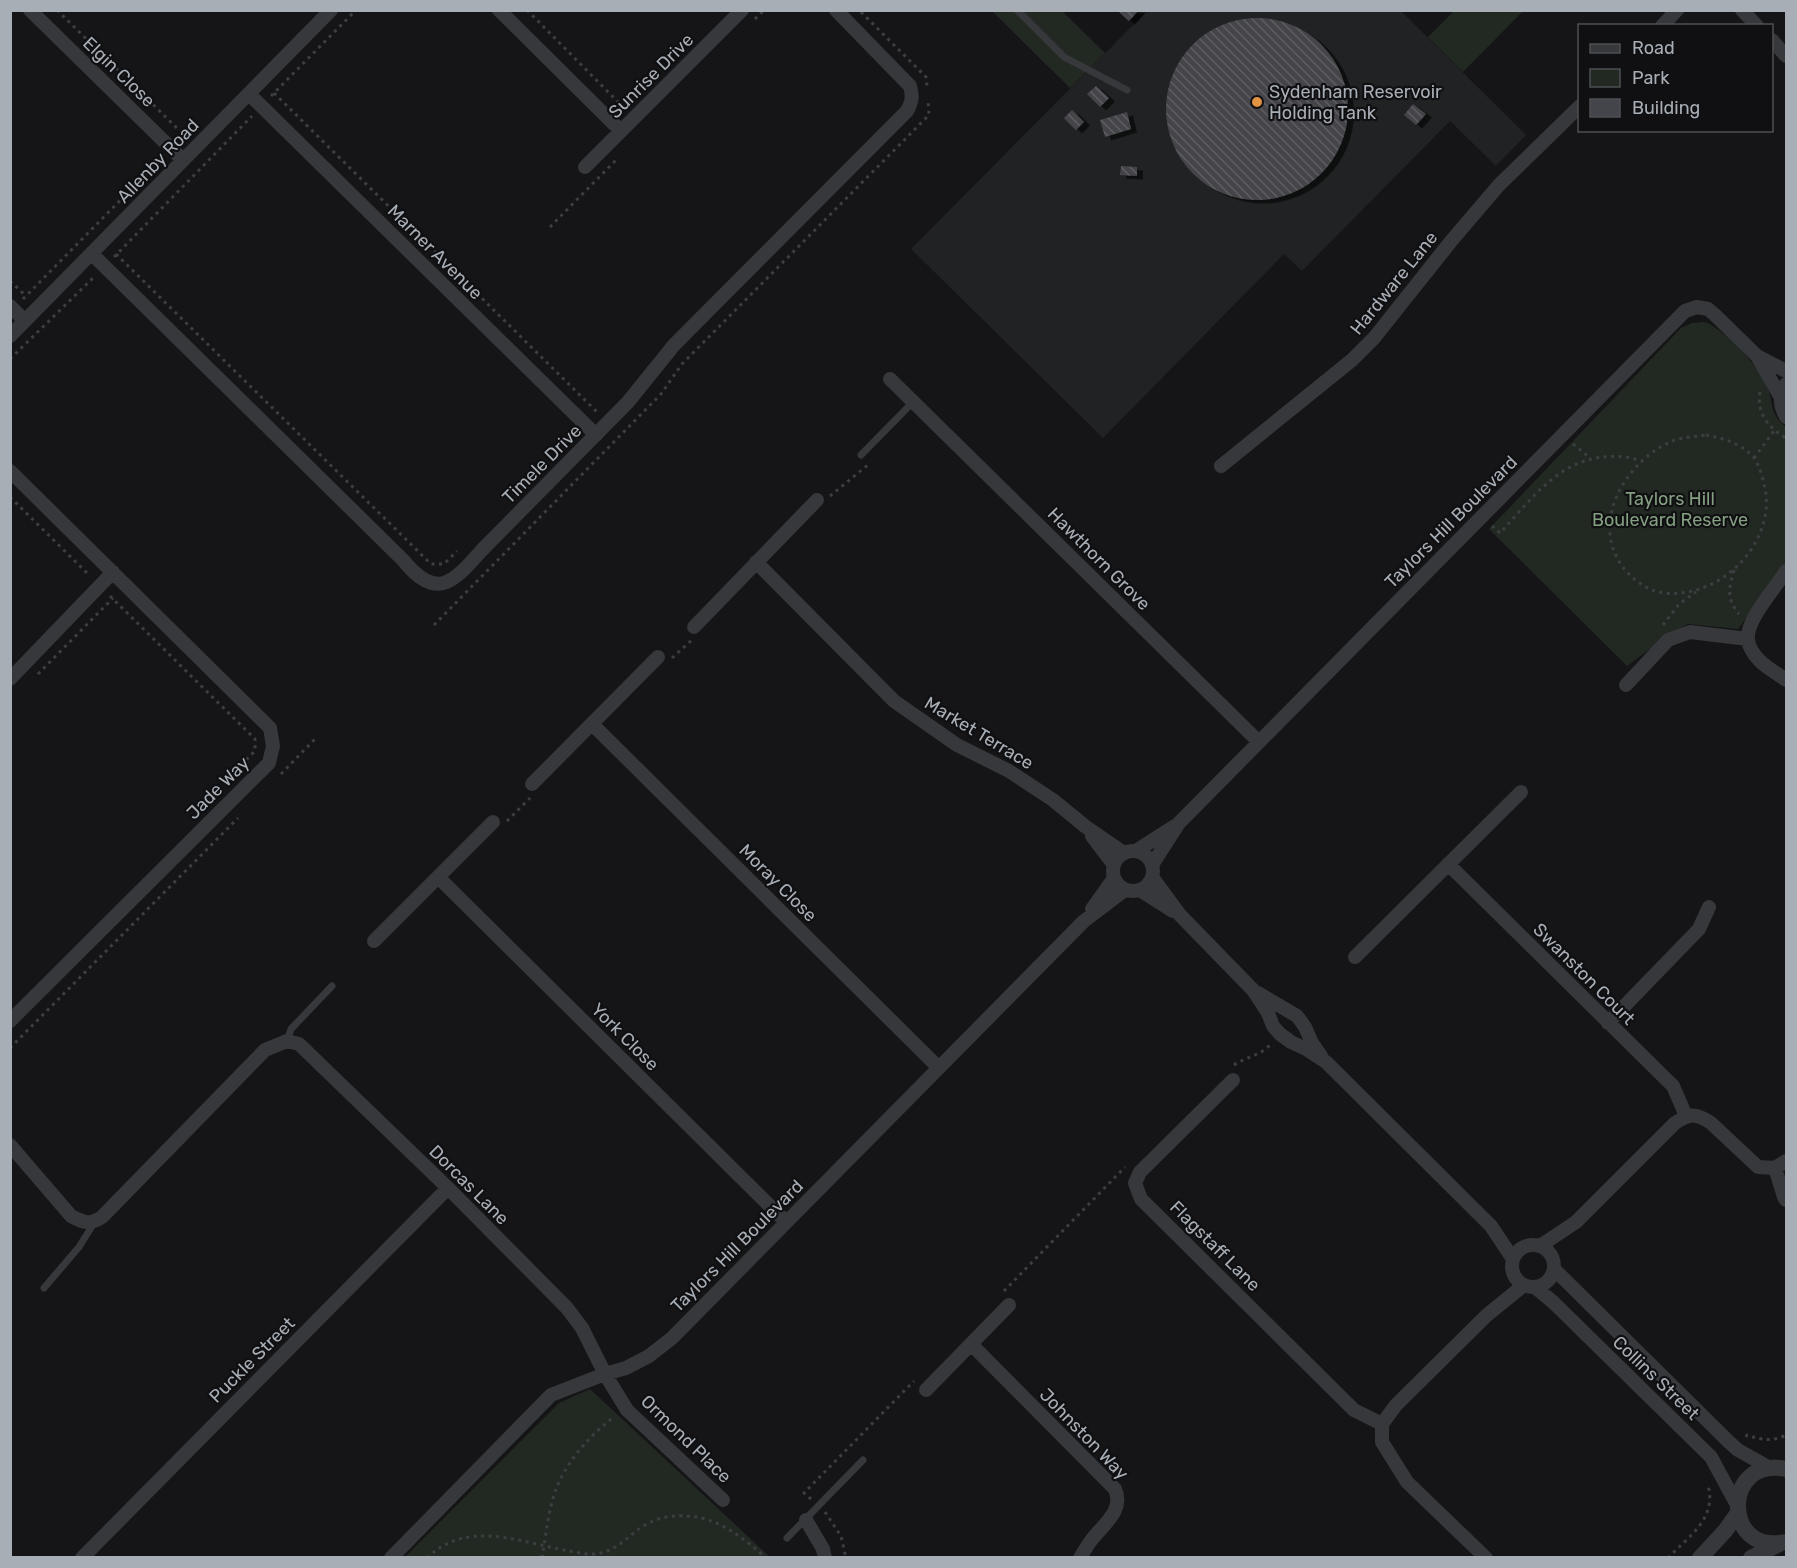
<svg xmlns="http://www.w3.org/2000/svg" width="1797" height="1568" font-family="Rubik,sans-serif">
<style>
.built{fill:#212223}
.green{fill:#222922}
.building{fill:url(#building-back-hatch);filter:url(#shadow)}
.lines{fill:none;stroke-linecap:round;stroke-linejoin:round}
.path{stroke:#3c3f42;stroke-width:3;stroke-dasharray:3 4.5;stroke-linecap:butt}
.service{stroke:#36383b;stroke-width:7}
.minor{stroke:#36383b;stroke-width:14}
.tertiary{stroke:#36383b;stroke-width:16}
.poi-dot{fill:#e19243;stroke:#101012;stroke-width:2}
.labels{text-anchor:middle;dominant-baseline:central;stroke-width:4.5;stroke-linejoin:round;paint-order:stroke}
.street-label{font-size:18px;fill:#a8aeb6;stroke:#101012}
.poi-label{font-size:18px;fill:#a8aeb6;stroke:#101012;text-anchor:start}
.park-label{font-size:18px;fill:#849f81;stroke:#101012}
</style>
<defs>
<pattern id="building-back-hatch" width="6" height="6" patternUnits="userSpaceOnUse" patternTransform="scale(1.5)"><rect width="6" height="6" fill="#44454a"/><path d="M-1 5l2 2M0 0l6 6M5-1l2 2" fill="none" stroke="#5c5d62"/></pattern>
<filter id="shadow"><feDropShadow dx="6" dy="3.5" stdDeviation="0" flood-color="#0009"/></filter>
</defs>
<rect width="100%" height="100%" fill="#151517"/>
<path class="built" d="M1147,11H1401L1526,135L1496,166L1450,121L1302,271L1284,254L1103,438L911,249Z"/>
<path class="green" d="M992,11H1062L1105,53L1070,88Z
M1454,11V10L1523,11L1463,72L1428,37Z
M1705,322C1725,330 1758,365 1767,386C1774,403 1769,414 1786,427V565L1738,629L1688,624L1669,635L1627,666L1489,529L1681,328L1692,323Z
M590,1389L770,1557H405L559,1403Z"/>
<path class="building" d="M1117,10H1139L1129,21Z
M1166 109a91 91 0 1 1 182 0a91 91 0 1 1-182 0Z
M1096,86L1109,98L1100,107L1087,94Z
M1413,104L1426,114L1416,125L1404,115Z
M1072,110L1084,122L1076,130L1064,118Z
M1127,112L1131,129L1105,137L1100,120Z
M1121,166L1137,167V176L1120,175Z"/>
<g class="lines">
<path class="path" d="M57,10L184,135
M527,10L625,109
M861,12L926,77L927,86
M755,19L764,10
M274,93L598,413
M271,96L356,10
M550,227L618,158
M116,254L431,564H444L457,551
M114,257L252,116
M10,281L26,296
M23,299L161,159
M10,359L95,276
M1760,392C1756,413 1769,428 1786,438
M1706,435C1723,438 1743,444 1754,458C1760,467 1763,479 1765,488C1775,539 1729,589 1680,593C1666,595 1652,592 1641,584C1582,543 1615,468 1670,442C1681,437 1694,437 1706,435Z
M1573,444L1590,458
M1754,458L1774,431
M830,496L869,464
M10,497L90,576
M1492,526L1500,533C1529,502 1557,461 1604,457C1616,456 1629,456 1641,461
M1734,570C1729,588 1726,599 1739,614
M110,596L255,739V751L245,761L248,763
M434,625L661,394L682,364L929,115L928,99
M1663,625L1679,604L1696,592
M672,658L692,640
M38,674L113,598
M281,774L315,739
M507,821L530,798
M10,1048L238,818
M1234,1065C1246,1057 1261,1055 1270,1045
M1004,1291L1125,1167
M1746,1437L1747,1435C1761,1440 1773,1442 1786,1435
M811,1499L804,1493L914,1381
M825,1512L841,1536L846,1558
M427,1558C468,1518 521,1543 570,1551C577,1552 585,1555 592,1554C616,1554 628,1534 647,1524C659,1517 674,1515 687,1516C717,1517 744,1538 766,1558
M542,1558C546,1535 548,1511 556,1489C567,1461 590,1435 614,1417
M1668,1558C1689,1536 1717,1519 1708,1485"/>
<path class="service" d="M1017,10L1064,57L1127,90
M861,455L914,401
M287,1041L291,1029L332,986
M44,1288L79,1247L94,1223
M787,1538L863,1460"/>
<path class="minor" d="M30,10L183,160
M499,10L621,131
M1742,10L1757,26
M1662,26L1677,10
M1772,40L1786,56
M249,94L596,435
M585,167L742,10
M92,254L403,560C436,601 453,583 481,551L628,402L674,345L907,111C912,102 913,97 910,86L836,10
M10,306L25,321
M10,336L331,10
M1757,356L1786,371
M890,379L1259,742
M1786,384C1779,395 1779,405 1786,417
M1221,466L1352,360L1374,338L1452,240L1499,185L1580,106
M10,471L270,728L273,746L269,763L10,1021
M756,562L894,701L957,745L1009,771L1053,800L1086,827L1124,853
M1786,571C1776,587 1745,621 1748,640C1749,648 1754,655 1760,661C1767,668 1778,674 1786,680
M694,627L817,500
M10,679L113,572
M1626,685L1668,640L1690,632L1748,639
M592,724L939,1068
M532,784L658,657
M1092,836L1114,865
M1136,851L1175,826
M1113 871a20 20 0 1 1 40 0a20 20 0 1 1-40 0Z
M1448,864L1673,1086L1686,1116
M1152,865L1179,823L1685,311L1697,307L1708,309L1715,315L1757,356L1780,396
M438,877L786,1222
M1152,877L1180,915L1253,990L1268,1013L1273,1026L1280,1034L1291,1042L1306,1049L1326,1062L1491,1226L1513,1259
M1140,890L1173,911
M1092,909L1114,878
M374,941L493,822
M1355,957L1521,792
M1258,993L1297,1016L1305,1027L1312,1043L1321,1056
M1608,1023L1699,929L1709,907
M1233,1080L1140,1172L1135,1183L1141,1199L1354,1410L1382,1424
M10,1145L71,1216C84,1223 90,1225 102,1217L265,1050L287,1041L299,1044L448,1188L567,1308L582,1328L605,1374L627,1410L723,1500
M1775,1168L1784,1197L1786,1200
M1512 1266a21 21 0 1 1 42 0a21 21 0 1 1-42 0Z
M1540,1246L1576,1222L1675,1123C1690,1113 1696,1113 1711,1123L1758,1167L1775,1168L1786,1161
M1554,1269L1729,1442L1738,1450L1770,1468
M1535,1287L1553,1302L1711,1457L1737,1505
M971,1344L1115,1489C1124,1510 1105,1523 1093,1538C1088,1544 1084,1551 1080,1558
M926,1390L1009,1305
M806,1520L823,1549L825,1558
M82,1558L448,1188
M391,1558L551,1395L605,1374L626,1368L649,1356L672,1338L1084,921L1125,890
M1486,1558L1407,1482L1382,1442V1424L1396,1405L1487,1315L1524,1285"/>
<path class="tertiary" d="M1786,1469C1723,1455 1721,1556 1786,1542
M1700,1558L1725,1531L1738,1513
M1751,1558L1779,1544"/>
</g>
<circle class="poi-dot" cx="1257" cy="102" r="6"/>
<g class="labels">
<g class="street-label">
<text transform="translate(119 72) rotate(44)">Elgin Close</text>
<text transform="translate(651 76) rotate(-45)">Sunrise Drive</text>
<text transform="translate(158 161) rotate(-46)">Allenby Road</text>
<text transform="translate(435 252) rotate(45)">Marner Avenue</text>
<text transform="translate(1394 283) rotate(-51)">Hardware Lane</text>
<text transform="translate(542 464) rotate(-45)">Timele Drive</text>
<text transform="translate(1451 522) rotate(-45)">Taylors Hill Boulevard</text>
<text transform="translate(1099 559) rotate(45)">Hawthorn Grove</text>
<text transform="translate(979 733) rotate(31)">Market Terrace</text>
<text transform="translate(218 788) rotate(-45)">Jade Way</text>
<text transform="translate(778 883) rotate(45)">Moray Close</text>
<text transform="translate(1584 974) rotate(45)">Swanston Court</text>
<text transform="translate(625 1037) rotate(45)">York Close</text>
<text transform="translate(469 1185) rotate(45)">Dorcas Lane</text>
<text transform="translate(737 1246) rotate(-45)">Taylors Hill Boulevard</text>
<text transform="translate(1215 1246) rotate(45)">Flagstaff Lane</text>
<text transform="translate(252 1360) rotate(-45)">Puckle Street</text>
<text transform="translate(1656 1378) rotate(44)">Collins Street</text>
<text transform="translate(1084 1434) rotate(46)">Johnston Way</text>
<text transform="translate(686 1439) rotate(44)">Ormond Place</text>
</g>
<g class="poi-label">
<text x="1269" y="92">Sydenham Reservoir<tspan x="1269" dy="21">Holding Tank</tspan></text>
</g>
<g class="park-label">
<text x="1670" y="499">Taylors Hill<tspan x="1670" dy="21">Boulevard Reserve</tspan></text>
</g>
</g>
<rect width="1797" height="1568" fill="none" stroke="#a8aeb6" stroke-width="24"/>
<rect x="1578" y="24" width="195" height="108" fill="#101012" stroke="#4d4f54" stroke-width="1.5"/>
<rect x="1590" y="44" width="30" height="9" fill="#36383b" stroke="#4d4f54" stroke-width="1.5"/>
<text x="1632" y="54" font-size="18" fill="#a8aeb6">Road</text>
<rect x="1590" y="69" width="30" height="18" fill="#222922" stroke="#4d4f54" stroke-width="1.5"/>
<text x="1632" y="84" font-size="18" fill="#a8aeb6">Park</text>
<rect x="1590" y="99" width="30" height="18" fill="#44454a" stroke="#4d4f54" stroke-width="1.5"/>
<text x="1632" y="114" font-size="18" fill="#a8aeb6">Building</text>
</svg>
